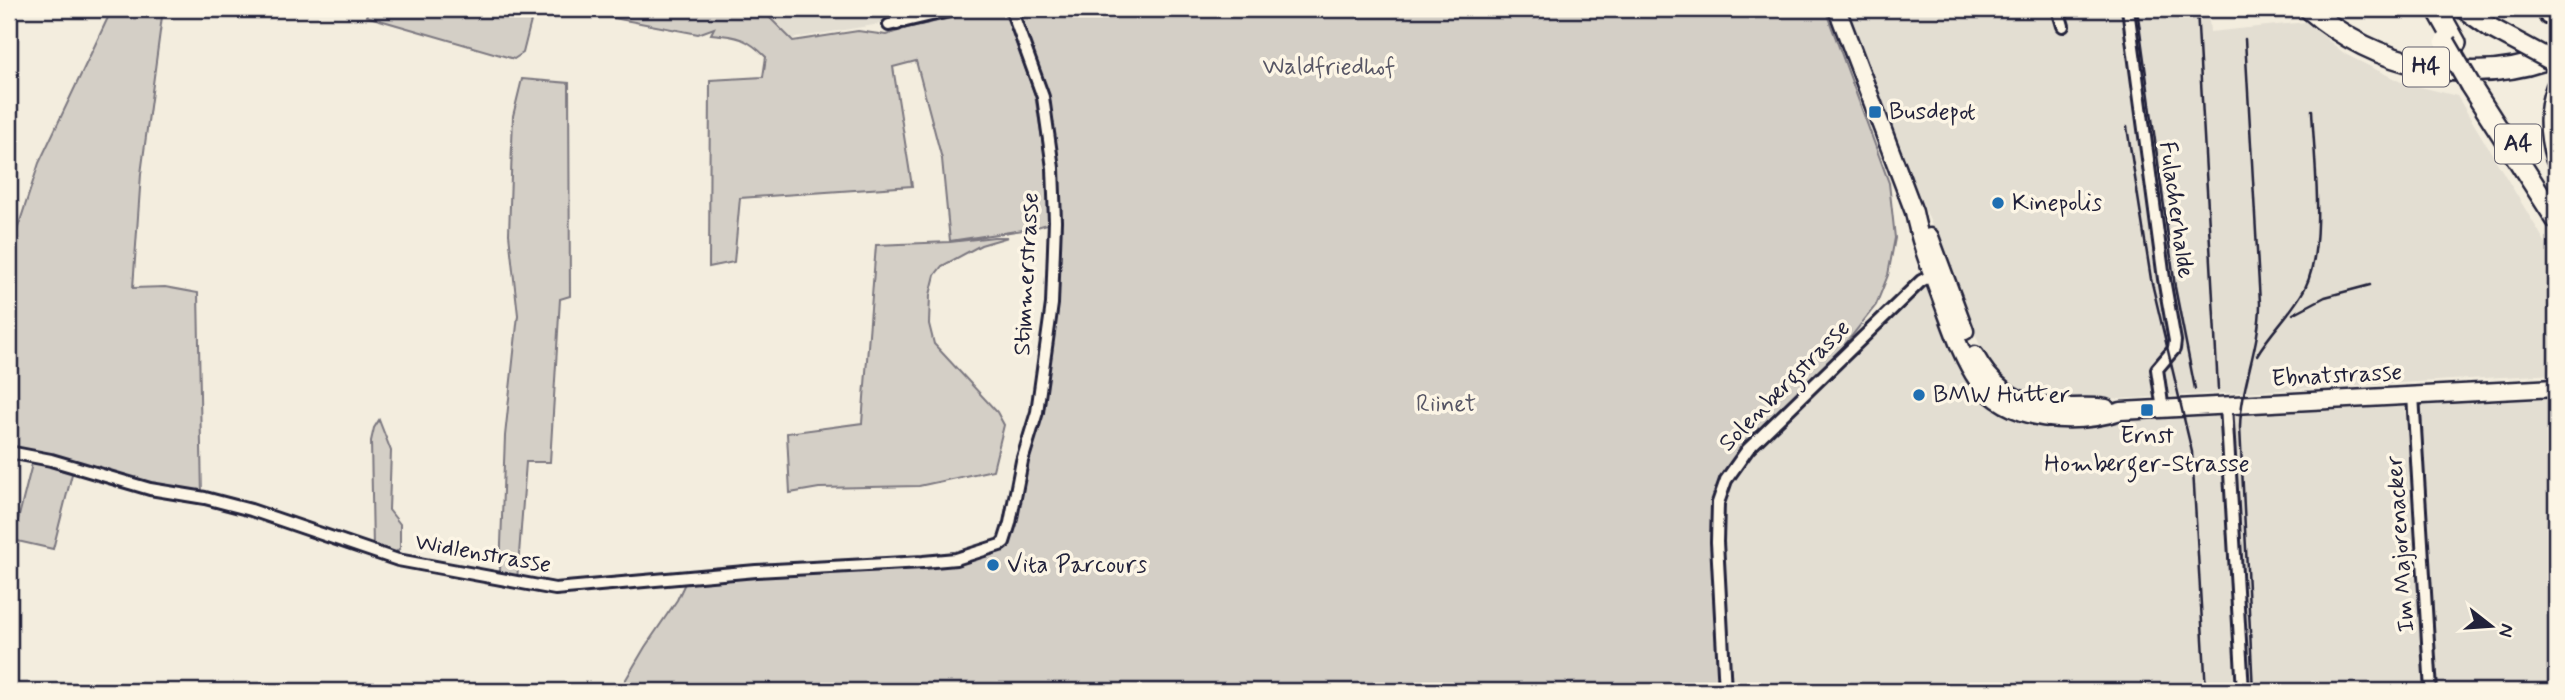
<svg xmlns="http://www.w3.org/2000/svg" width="2565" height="700" font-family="Mynerve,sans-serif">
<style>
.built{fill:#e3ded2}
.green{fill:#d4cfc6;stroke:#7b7880;stroke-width:2}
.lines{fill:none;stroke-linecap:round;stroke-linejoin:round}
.street-casing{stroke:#22223b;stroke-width:16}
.secondary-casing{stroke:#22223b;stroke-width:21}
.primary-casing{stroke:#22223b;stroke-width:23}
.highway-casing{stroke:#22223b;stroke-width:24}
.street{stroke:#fcf5e5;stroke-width:10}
.secondary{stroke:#fcf5e5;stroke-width:16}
.primary{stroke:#fcf5e5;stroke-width:18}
.highway{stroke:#fcf5e5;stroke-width:19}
.rail{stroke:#22223b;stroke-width:2.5}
.primary-bridge-casing{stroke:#22223b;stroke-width:23;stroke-linecap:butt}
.highway-bridge-casing{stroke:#22223b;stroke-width:24;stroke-linecap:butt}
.primary-bridge{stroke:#fcf5e5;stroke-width:18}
.highway-bridge{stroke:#fcf5e5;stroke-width:19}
.poi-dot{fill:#1f6fb2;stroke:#fcf5e5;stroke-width:2.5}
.labels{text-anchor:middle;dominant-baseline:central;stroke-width:7;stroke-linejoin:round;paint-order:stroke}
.shield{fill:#fcf5e5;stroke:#63616e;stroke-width:2}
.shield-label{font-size:23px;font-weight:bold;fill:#22223b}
.park-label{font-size:24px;fill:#575665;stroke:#fcf5e5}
.poi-label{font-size:24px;fill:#22223b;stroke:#fcf5e5;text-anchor:start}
.street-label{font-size:24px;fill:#22223b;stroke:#fcf5e5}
</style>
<rect width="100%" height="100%" fill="#f3edde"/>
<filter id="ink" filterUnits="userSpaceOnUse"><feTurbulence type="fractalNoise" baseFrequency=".0143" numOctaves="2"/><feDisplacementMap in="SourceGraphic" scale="14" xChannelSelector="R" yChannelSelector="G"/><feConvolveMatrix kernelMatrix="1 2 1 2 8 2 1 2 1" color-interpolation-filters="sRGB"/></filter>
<g filter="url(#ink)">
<path class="built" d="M761,9H889L892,22L790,39Z
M1847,9H2208L2210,32L2306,22L2345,54L2401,82L2457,96L2556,260V374L2085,401L2046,399L2026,395L1996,372L1980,346L1944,254L1890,126Z
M1932,273L1966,348L2037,411L2556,382V691H1725L1717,512L1733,468Z"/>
<path class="green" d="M112,9H163L141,174L133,288L165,287L198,293L202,496L150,486L10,450L9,255L39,163Z
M369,9H534L523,53L514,59L366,16Z
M604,9H761L793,41L858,31L886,35L907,28L991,9H1004L1035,95L1054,213L1043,97L1020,9H1825L1889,183L1895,238L1888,275L1876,305L1806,394L1759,437L1721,493L1725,691H619L645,647L677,600L688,577L923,562L1000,545L1037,412L1054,222L1030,229L950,241L942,159L916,61L893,67L912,186L740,198L734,262L709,267L710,80L763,77L766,57C747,38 737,36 711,34L714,28L698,34L603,16Z
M522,79L569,83L570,296L560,299L550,462H526L517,581L503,577L500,571L505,436L518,315L509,234L513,116Z
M994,237H1008L981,245L942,266L935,275L930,295L929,324L934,344L997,412L1004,425L993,470L919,486L819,488L790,493L787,433L862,423L876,245L950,242Z
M379,420L391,451L389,510L400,524V548L393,555L373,548L371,441L374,428Z
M34,456L74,466L53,549L13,540Z"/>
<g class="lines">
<g class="street-casing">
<path id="street" d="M894,9L897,24
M2058,9L2063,26
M2128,9L2164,279L2175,341L2174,349L2157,369L2163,410
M2543,9L2546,18L2556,14
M889,25L957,9
M2413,395L2431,691
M2226,406L2243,691
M9,452L51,460L150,489L205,498L251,510L398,560L555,589L756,571L923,562L956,559L1000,545L1004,542L1010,523L1022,461L1037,412L1052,304L1055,221L1053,168L1043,97L1011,9
M1725,691L1717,542L1718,503L1726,480L1748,449L1921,281L1938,272"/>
</g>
<g class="secondary-casing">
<path id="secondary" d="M1837,9L1914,212C1920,243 1932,273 1943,303C1953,330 1962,358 1978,381C2010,423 2074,426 2121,411L2556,388
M1930,237L1965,331
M1975,355C1991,385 2017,405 2052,407C2070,408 2089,405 2106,408"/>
</g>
<g class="primary-casing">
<path id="primary" d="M2464,9L2491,28"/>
</g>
<g class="highway-casing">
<path id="highway" d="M2309,9C2376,67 2472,89 2556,56
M2437,9L2456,43
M2470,85L2556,219
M2556,88C2547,111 2549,135 2556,159"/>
</g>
<use href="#street" class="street"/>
<use href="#secondary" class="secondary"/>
<use href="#primary" class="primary"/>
<use href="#highway" class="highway"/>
<path class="rail" d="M2137,9L2175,287L2195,389
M2197,9L2218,389
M2245,39L2260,303C2260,346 2241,385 2240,427L2253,691
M2127,127L2151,279L2192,452L2206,691
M2293,314L2325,297L2370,285
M2257,355C2271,331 2292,313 2305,288C2326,246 2314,159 2312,110"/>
<g class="primary-bridge-casing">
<path id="primary-bridge" d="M2491,28L2556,63"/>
</g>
<g class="highway-bridge-casing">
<path id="highway-bridge" d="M2445,42L2470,85"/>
</g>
<use href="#primary-bridge" class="primary-bridge"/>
<use href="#highway-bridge" class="highway-bridge"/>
</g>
</g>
<g class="poi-dot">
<rect x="1868" y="105" width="14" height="14" rx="3.5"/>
<circle cx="1998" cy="203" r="7"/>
<circle cx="1919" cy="395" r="7"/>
<rect x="2140" y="403" width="14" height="14" rx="3.5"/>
<circle cx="993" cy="565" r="7"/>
</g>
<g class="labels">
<g class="shield">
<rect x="2403" y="47.5" width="46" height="39" rx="5"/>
<rect x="2495" y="124.5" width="46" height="39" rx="5"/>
</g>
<g class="shield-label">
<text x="2426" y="67">H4</text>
<text x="2518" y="144">A4</text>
</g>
<g class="park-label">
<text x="1329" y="67">Waldfriedhof</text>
<text x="1446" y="404">Riinet</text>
</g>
<g class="poi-label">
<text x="1889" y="112">Busdepot</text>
<text x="2012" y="203">Kinepolis</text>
<text x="1933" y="395">BMW Hutter</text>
<text x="2147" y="436" text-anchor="middle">Ernst<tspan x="2147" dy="28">Homberger-Strasse</tspan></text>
<text x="1007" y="565">Vita Parcours</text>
</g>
<g class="street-label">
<text transform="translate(2176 210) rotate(82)">Fulacherhalde</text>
<text transform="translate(1027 274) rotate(-87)">Stimmerstrasse</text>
<text transform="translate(2337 376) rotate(-3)">Ebnatstrasse</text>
<text transform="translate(1785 386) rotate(-45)">Solenbergstrasse</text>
<text transform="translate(2401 544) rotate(-94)">Im Majorenacker</text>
<text transform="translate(483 554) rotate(10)">Widlenstrasse</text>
</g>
</g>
<rect width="2565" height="700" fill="none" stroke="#fcf5e5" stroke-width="35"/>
<rect x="18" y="18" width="2530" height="665" fill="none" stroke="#22223b" stroke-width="2.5" filter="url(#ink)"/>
<g transform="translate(2491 626) rotate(107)" stroke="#fcf5e5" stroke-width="5" paint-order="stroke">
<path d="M0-5L12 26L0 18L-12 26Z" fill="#22223b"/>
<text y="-10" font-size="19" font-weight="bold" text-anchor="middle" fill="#22223b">N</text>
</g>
</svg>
